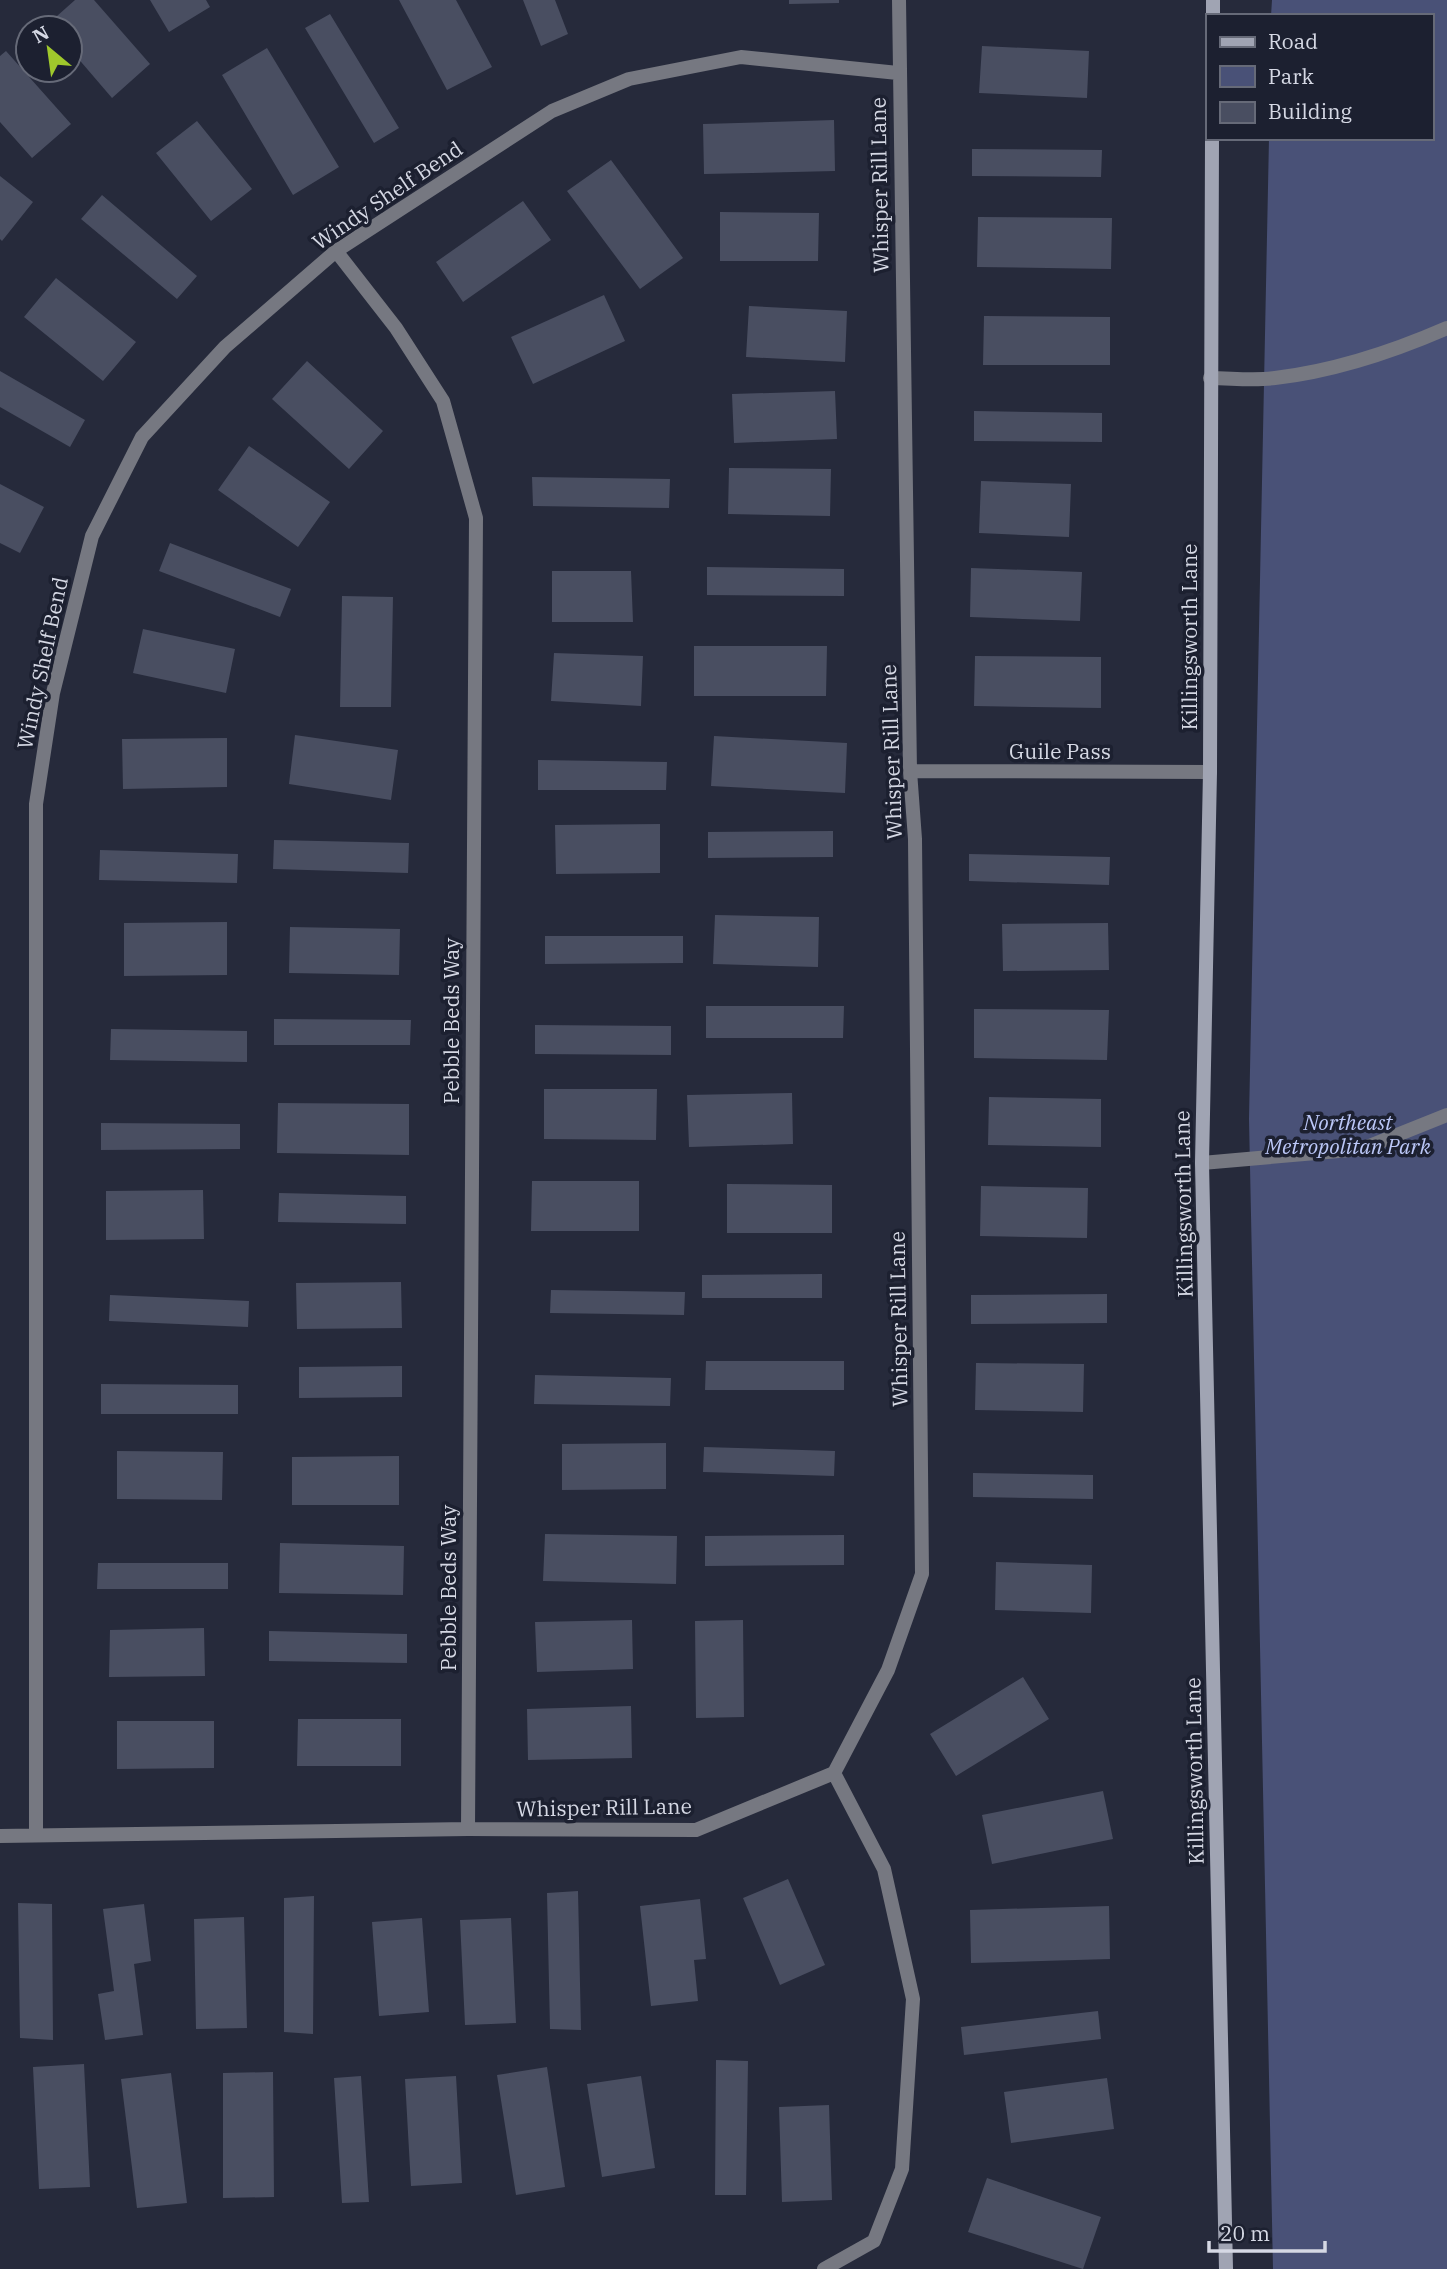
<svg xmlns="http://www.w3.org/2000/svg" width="1447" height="2269" font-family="'IBM Plex Serif',serif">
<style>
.green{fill:#495177}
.building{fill:#494e61}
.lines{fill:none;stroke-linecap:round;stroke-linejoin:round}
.lane{stroke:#767881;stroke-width:14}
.street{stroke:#767881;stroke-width:14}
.secondary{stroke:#a0a4b3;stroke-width:14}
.labels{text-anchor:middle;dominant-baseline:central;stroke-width:7;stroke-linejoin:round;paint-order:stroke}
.street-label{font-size:21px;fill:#d5d8e4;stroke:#1c2030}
.park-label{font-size:21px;font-style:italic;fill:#bbc7f7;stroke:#1c2030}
</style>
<rect width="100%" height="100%" fill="#262a3b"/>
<path class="green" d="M1272,0H1447V2269H1273L1249,1119L1269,138H1431V16H1271Z"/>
<path class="building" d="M75,0H94L150,64L112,98L70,49V28H51L48,24Z
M150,0H206L210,7L169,32Z
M399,0H456L492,67L447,90Z
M523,0H555L568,34L541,46Z
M789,0H839V3L789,4Z
M330,14L399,128L374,143L305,28Z
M982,46L1089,51L1087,98L979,93Z
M267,48L339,167L293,195L222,75Z
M6,51L71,124L32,158L0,122V56Z
M834,120L835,171L704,174L703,124Z
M197,121L252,189L211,221L156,153Z
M972,149L1102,150L1101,177L972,176Z
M611,160L683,258L640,289L567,191Z
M0,176L33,202L2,241L0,239Z
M102,195L197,276L177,299L81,219Z
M523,201L551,240L463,302L436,262Z
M720,212L819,213L818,261H720Z
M978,217L1112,218L1111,269L977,267Z
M56,278L136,342L103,381L24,317Z
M604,295L625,341L533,384L511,337Z
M749,306L847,311L845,362L746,357Z
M984,316L1110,317V365H983Z
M307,361L383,431L349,469L272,399Z
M0,371L85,420L70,447L0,407Z
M835,391L837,439L734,443L732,394Z
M974,411L1102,413V442L974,441Z
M249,446L330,502L298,547L218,490Z
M729,468L831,469L830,516L728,514Z
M532,477L670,479L669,508L533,506Z
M981,481L1071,484L1069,537L979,533Z
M0,484L44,507L20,553L0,543Z
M170,543L291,589L280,617L159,571Z
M707,567L844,569V596L707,595Z
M971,568L1082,572L1080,621L970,617Z
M552,571H631L633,622H552Z
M342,596L393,597L391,707H340Z
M143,629L235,649L226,693L133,673Z
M694,646H827L826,696H694Z
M554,653L643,656L641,706L551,701Z
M975,656L1101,657V708L974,706Z
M295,735L398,750L391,800L289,784Z
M714,736L847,743L845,793L711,786Z
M227,738V787L123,789L122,739Z
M538,760L667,762L666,790H538Z
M660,824V873L556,874L555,825Z
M833,831V857L708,858V832Z
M274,840L409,843L408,873L273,869Z
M100,850L238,854L237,883L99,880Z
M969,854L1110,857L1109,885L969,881Z
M715,915L819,917L818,967L713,964Z
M227,922V975L124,976V923Z
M1108,923L1109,970L1003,971L1002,924Z
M290,927L400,929L399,975L289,973Z
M545,936H683V963L545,964Z
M706,1006H844L843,1038H706Z
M974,1009L1109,1010L1107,1060L974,1058Z
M274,1019L411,1020L410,1045H274Z
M535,1025L671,1026V1055L535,1054Z
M111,1029L247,1031V1062L110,1060Z
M544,1089H657L656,1140L544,1139Z
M792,1093L793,1144L689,1147L687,1095Z
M989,1097L1101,1099V1147L988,1145Z
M278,1103L409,1104V1155L277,1153Z
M101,1123L240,1124V1149L101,1150Z
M532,1181H639V1231H531Z
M727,1184L832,1185V1233H727Z
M981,1186L1088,1188L1087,1238L980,1236Z
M203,1190L204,1239L106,1240V1191Z
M279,1193L406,1196V1224L278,1222Z
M822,1274V1298H702V1275Z
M401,1282L402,1328L297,1329L296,1283Z
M551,1290L685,1292L684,1315L550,1313Z
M1107,1294V1323L971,1324V1295Z
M110,1295L249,1301L248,1327L109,1321Z
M706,1361H844V1390H705Z
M976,1363L1084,1364L1083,1412L975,1410Z
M402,1366V1397L299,1398V1367Z
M535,1375L671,1378L670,1406L534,1404Z
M101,1384L238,1385V1414H101Z
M666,1443V1489L562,1490V1444Z
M704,1447L835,1451L834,1476L703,1472Z
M117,1451L223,1452L222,1500L117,1499Z
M399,1456V1505H292V1457Z
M973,1473L1093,1475V1499L973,1497Z
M545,1534L677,1536L676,1584L543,1581Z
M844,1535V1565L705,1566V1536Z
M280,1543L404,1546L403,1595L279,1593Z
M996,1562L1092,1565L1091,1613L995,1610Z
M98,1563H228V1589H97Z
M632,1620L633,1669L537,1672L535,1622Z
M743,1620L744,1717L696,1718L695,1621Z
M204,1628L205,1676L109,1677L110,1630Z
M269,1631L407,1634V1663L269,1661Z
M1023,1677L1049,1719L956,1776L930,1734Z
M631,1706L632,1758L528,1760L527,1709Z
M298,1719H401V1766H297Z
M117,1721H214V1768L117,1769Z
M1103,1791L1113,1839L992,1864L982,1815Z
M788,1879L825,1965L780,1985L743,1898Z
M578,1891L581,2030L550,2029L547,1893Z
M314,1896L313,2034L284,2032V1898Z
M700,1899L706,1959L694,1960L698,2001L651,2006L640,1906Z
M18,1903L52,1904L53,2040L20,2038Z
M144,1904L151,1961L134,1964L143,2035L105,2040L98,1994L114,1991L103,1909Z
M1109,1906L1110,1959L971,1963L970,1910Z
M244,1917L247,2028L196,2029L194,1919Z
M422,1918L429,2012L379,2016L372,1922Z
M511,1918L516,2023L465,2025L460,1920Z
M1098,2011L1101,2039L964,2055L961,2027Z
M716,2060L748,2061L746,2195H715Z
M84,2064L90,2187L39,2189L33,2067Z
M547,2067L565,2187L516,2195L497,2075Z
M273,2072L274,2197L223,2198V2073Z
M171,2073L187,2203L137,2208L121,2079Z
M361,2076L369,2202L342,2203L334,2078Z
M456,2076L462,2183L411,2186L405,2079Z
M641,2076L655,2168L602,2177L587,2084Z
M1107,2078L1114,2129L1011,2143L1004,2092Z
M829,2105L832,2200L782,2202L779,2107Z
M987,2178L1101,2217L1083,2269L968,2232Z"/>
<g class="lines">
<path class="lane" d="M1210,378C1231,378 1254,381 1275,378C1335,371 1392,352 1447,328
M1202,1163L1362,1149L1447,1115"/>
<path class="street" d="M336,251L396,328L443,401L476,518L468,1829
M910,771L1210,772
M36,1834V804L53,693L92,536L142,437L225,347L336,251L552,111L629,79L741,57L898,73
M0,1836L468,1829L696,1830L834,1773L888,1670L922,1574L915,839L910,771L899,0
M824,2269L874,2241L902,2169L913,1999L884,1869L834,1773"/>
<path class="secondary" d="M1213,16V0
M1212,138L1210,772L1202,1163L1226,2269"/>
</g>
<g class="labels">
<g class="street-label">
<text transform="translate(879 185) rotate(-91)">Whisper Rill Lane</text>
<text transform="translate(387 195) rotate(-34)">Windy Shelf Bend</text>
<text transform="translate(1189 637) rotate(-90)">Killingsworth Lane</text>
<text transform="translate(42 663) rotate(-78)">Windy Shelf Bend</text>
<text x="1060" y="751">Guile Pass</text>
<text transform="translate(891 752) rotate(-92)">Whisper Rill Lane</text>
<text transform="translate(451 1021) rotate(-90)">Pebble Beds Way</text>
<text transform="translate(1183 1204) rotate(-91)">Killingsworth Lane</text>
<text transform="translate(898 1319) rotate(-91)">Whisper Rill Lane</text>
<text transform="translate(448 1588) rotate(-90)">Pebble Beds Way</text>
<text transform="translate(1194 1771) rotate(-91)">Killingsworth Lane</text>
<text transform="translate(604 1807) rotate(-1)">Whisper Rill Lane</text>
</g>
<g class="park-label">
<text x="1348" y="1122">Northeast<tspan x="1348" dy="24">Metropolitan Park</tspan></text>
</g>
</g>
<rect x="1206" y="14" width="228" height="126" fill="#1c2030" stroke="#666a78" stroke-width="2"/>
<rect x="1220" y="37" width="35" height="10" fill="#a0a4b3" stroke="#666a78" stroke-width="2"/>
<text x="1268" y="49" font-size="21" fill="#d5d8e4">Road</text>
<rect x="1220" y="66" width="35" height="21" fill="#495177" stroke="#666a78" stroke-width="2"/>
<text x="1268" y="84" font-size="21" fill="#d5d8e4">Park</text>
<rect x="1220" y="102" width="35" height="21" fill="#494e61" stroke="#666a78" stroke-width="2"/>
<text x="1268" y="119" font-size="21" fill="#d5d8e4">Building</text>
<g transform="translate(49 49) rotate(331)"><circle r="33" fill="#1c2030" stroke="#666a78" stroke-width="2"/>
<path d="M0-5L12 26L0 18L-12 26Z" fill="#a0c92c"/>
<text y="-10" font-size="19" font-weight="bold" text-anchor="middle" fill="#d5d8e4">N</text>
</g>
<path d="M1209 2241v10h116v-10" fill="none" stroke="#d5d8e4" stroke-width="3.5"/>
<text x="1220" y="2241" font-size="21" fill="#d5d8e4" stroke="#1c2030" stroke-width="5" paint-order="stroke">20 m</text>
</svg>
